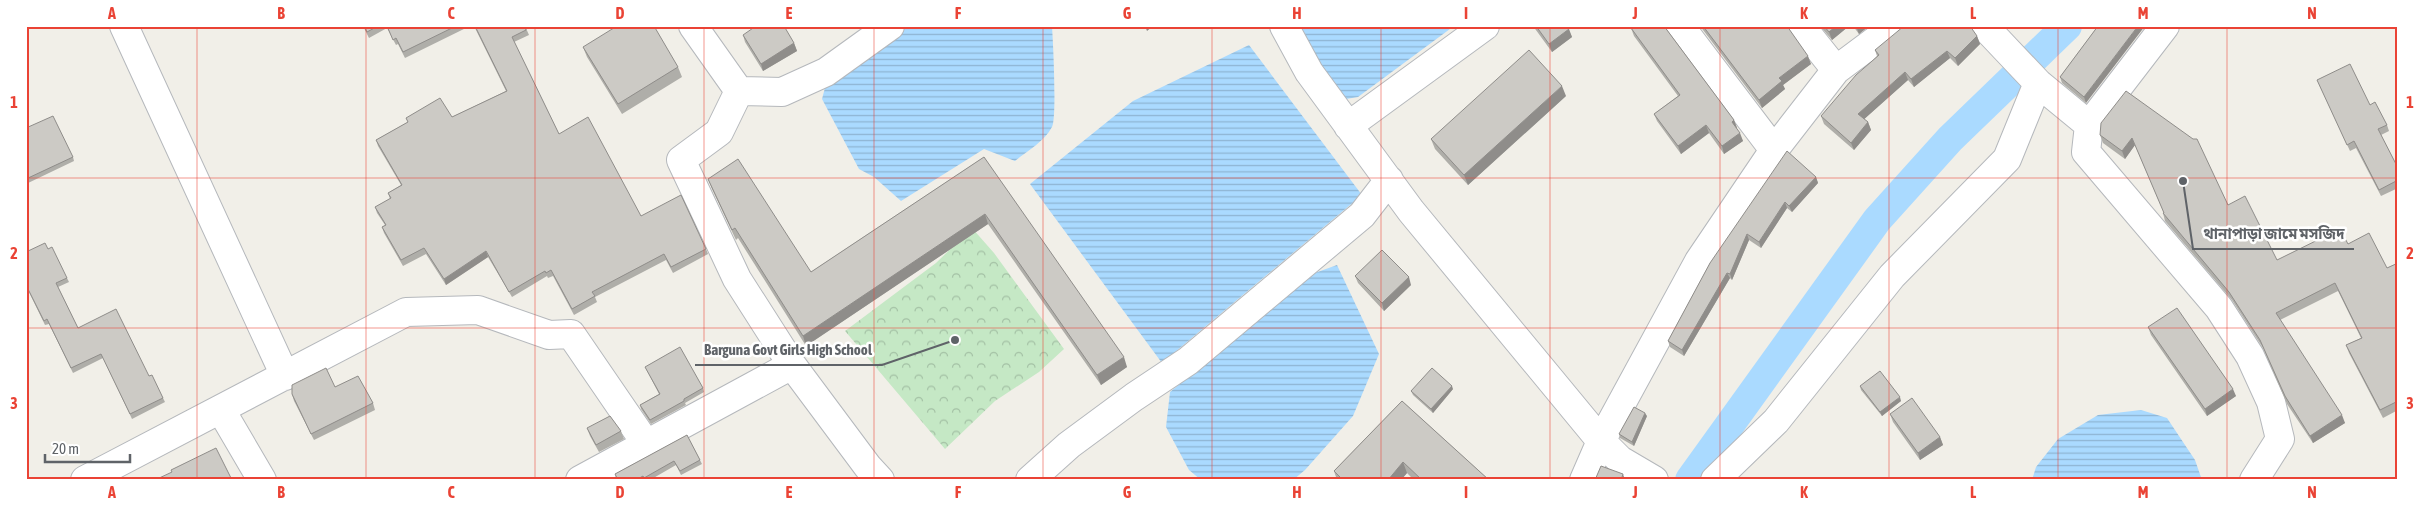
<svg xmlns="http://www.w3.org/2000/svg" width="2424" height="506" font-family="'Asap Condensed','Noto Sans Bengali',sans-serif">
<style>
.park{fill:url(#park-crowns)}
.water{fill:url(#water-rules)}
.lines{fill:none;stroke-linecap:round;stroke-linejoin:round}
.canal{stroke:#aadaff;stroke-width:30}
.street-casing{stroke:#b5b8bc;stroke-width:30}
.street{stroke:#fff;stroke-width:28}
.wall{fill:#afaea9}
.shaded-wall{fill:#8f8d8a}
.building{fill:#cccac5;stroke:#8f8d8a}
.grid{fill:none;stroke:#ea4335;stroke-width:1;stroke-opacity:0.55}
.leader{fill:none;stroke:#5f6368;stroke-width:2}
.callout-dot{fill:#5f6368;stroke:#fff;stroke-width:2}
.callout-label{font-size:15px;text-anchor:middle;font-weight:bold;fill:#5f6368;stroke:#fff;stroke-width:5;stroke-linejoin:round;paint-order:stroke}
.neatline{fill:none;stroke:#ea4335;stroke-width:2}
.grid-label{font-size:16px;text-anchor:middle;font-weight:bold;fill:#ea4335}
</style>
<defs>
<pattern id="park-crowns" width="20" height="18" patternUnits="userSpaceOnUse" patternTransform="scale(1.25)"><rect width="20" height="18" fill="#c5e8c5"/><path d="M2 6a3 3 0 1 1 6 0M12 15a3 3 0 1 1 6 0" fill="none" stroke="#a3c0a4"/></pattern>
<pattern id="water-rules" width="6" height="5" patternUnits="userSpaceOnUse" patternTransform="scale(1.25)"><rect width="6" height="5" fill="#aadaff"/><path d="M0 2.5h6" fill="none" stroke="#8eb4d2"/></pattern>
</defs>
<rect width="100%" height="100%" fill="#f1efe8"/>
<path class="park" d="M972,228L994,253L1064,349L1039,372L995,401L945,449L845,331L936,263Z"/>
<path class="water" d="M906,26H1052C1053,41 1057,117 1052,127C1044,142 1027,151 1015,161L984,149L901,201L874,177L859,169L822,99L826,84Z
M1294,26H1454L1358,97L1340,100Z
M1249,45L1362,195L1162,363L1030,184L1133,101Z
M1337,265L1379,354L1353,416L1305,470L1293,480H1201L1189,470L1166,427L1170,392L1312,274Z
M2141,410L2167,418L2195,460L2202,480H2032L2036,467L2058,439L2098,415Z"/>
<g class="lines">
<path class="canal" d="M1690,480L1877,220L1950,139L2067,26"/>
<g class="street-casing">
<path id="street" d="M124,26L285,376
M693,26L739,91
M1284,26L1309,72L1411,211L1601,441L1620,460L1654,480
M1680,26L1774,150
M1801,26L1836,70
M1984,26L2038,83L2089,125
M2165,26L2089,125L2086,152L2219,308L2250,356L2271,402L2280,439L2254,480
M739,91L719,132L681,160L737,279L792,365L868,467L880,480
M739,91L782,92L826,72L890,26
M1348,126L1485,26
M221,410L262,480
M85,480L406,312L478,310L549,335L571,334L647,445
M580,480L792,365
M1030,480L1069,445L1134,397L1188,361L1362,215L1389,180
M1584,480L1601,441L1699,261L1774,150L1836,70L1895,26
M1715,480L1776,421L1892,276L2007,159L2038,83"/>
</g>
<use href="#street" class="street"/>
</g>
<path class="wall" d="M363,26H470L405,58L398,44L396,45L387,28L369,38Z
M474,26H525L529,35L514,42L559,134L641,216L706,249L708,254L673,273L666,260L595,297L597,302L574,315L553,276L548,278L547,276L512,297L488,257L446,285L426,254L403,266L384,233L382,227L385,225L377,213L375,207L390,199L388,193L401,185L378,146L376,140L408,122L406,118L452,117L506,91Z
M1533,26H1572L1568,29L1572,37L1552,52Z
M1633,26H1665V27L1734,120L1737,128H1736L1743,141L1724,154L1709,133L1681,154L1657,121L1654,114L1678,96L1634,36L1631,28Z
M1700,26H1787L1811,64L1783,85L1785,89L1762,108Z
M1820,26H1849L1832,40Z
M1853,26H1869L1859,34Z
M2098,26L2086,103L2062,83L2060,77Z
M743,35L794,43L797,51L763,71L745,42Z
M1977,36L1980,44L1958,66L1950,58L1914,87L1908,80L1864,119L1868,122L1871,130L1854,150L1824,124L1821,116L1877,56L1875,50Z
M583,47L678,67L682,77L622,114L587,57Z
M2317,80L2370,105L2387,125L2389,131L2381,135L2398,168V188L2381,196L2356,148L2350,151Z
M2126,91L2277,260L2348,244L2387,268L2398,263V410L2383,418L2349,353L2346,345L2361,338L2338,291L2280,320L2345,423L2313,443L2287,404L2263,348L2232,300L2165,221L2163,213H2164L2135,145L2125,159L2103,143L2100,135Z
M1566,96L1468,185L1435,149L1431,139Z
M26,128L73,157L74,161L26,184Z
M984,157L1127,367L1101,385L988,224L806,346L738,238L736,240L712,189L708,179L811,272Z
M1816,177L1818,183L1792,212L1787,208L1761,248L1749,240L1732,280L1730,278L1684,356L1670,347L1668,341L1710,263Z
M48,249L67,278L69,282L58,287L78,328L149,376L163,398L165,402L132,419L103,358L73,373L49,324L45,325L26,286V252Z
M1355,276L1411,285L1384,311L1358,283Z
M2148,327L2236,396L2207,416L2151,335Z
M645,367L703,388L704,392L685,403L686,405L651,424L641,409L640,405L659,394Z
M1860,386L1901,401L1882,416L1861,390Z
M335,387L373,403L375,410L314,440L294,401L292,394Z
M1453,389L1433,413L1413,395L1411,391Z
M1402,401L1489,480H1414L1407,473L1401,480H1337L1334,471Z
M1890,414L1940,437L1943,445L1920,460L1893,422Z
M1647,416L1634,446L1620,438L1619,434Z
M587,428L621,431L624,439L599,452L590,436Z
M687,435L702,464L681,475L676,465L650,480H617L615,474Z"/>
<path class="shaded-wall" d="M1145,26H1153L1147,31Z
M1836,26H1849L1832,40L1829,32Z
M1856,26H1869L1859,34Z
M2138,26H2145L2086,103L2084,97Z
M1569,29L1572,37L1552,52L1549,44Z
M1977,36L1980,44L1958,66L1955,58Z
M794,43L797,51L763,71L761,64Z
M1947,51L1950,58L1914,87L1911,79Z
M1808,56L1811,64L1783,85L1785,89L1762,108L1759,100L1779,78Z
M1905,72L1908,80L1861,122L1858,114Z
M1562,86L1566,96L1468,185L1464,175Z
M1734,120L1737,128L1735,130L1732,122Z
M1868,122L1871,130L1854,150L1851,143Z
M1706,125L1709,133L1681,154L1678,146Z
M1740,133L1743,141L1724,154L1722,146Z
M2132,138L2135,145L2125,159L2122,151Z
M1816,177L1818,183L1792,212L1789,206Z
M1785,202L1787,208L1761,248L1759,242Z
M985,214L988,224L806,346L803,336Z
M1747,234L1749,240L1732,280L1730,274Z
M486,251L488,257L446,285L444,279Z
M1727,273L1730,278L1684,356L1682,350Z
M1409,277L1411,285L1384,311L1382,303Z
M1124,357L1127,367L1101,385L1097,375Z
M1452,386L1453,389L1433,413L1431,409Z
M2233,389L2236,396L2207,416L2205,409Z
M1900,397L1901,401L1882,416L1880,412Z
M1645,413L1647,416L1634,446L1632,442Z
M2342,415L2345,423L2313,443L2310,436Z
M1940,437L1943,445L1920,460L1918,453Z
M1403,462L1407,473L1401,480H1388Z
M1623,474L1625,480H1621Z"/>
<path class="building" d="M364,26H378L367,32Z
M387,26H456L403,52L396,38L393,40Z
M475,26H525L526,30L512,37L559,134L588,117L641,216L681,195L706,249L671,267L664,254L592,292L595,296L572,309L551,270L546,273L545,271L509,292L486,251L444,279L424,248L401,260L382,227L386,225L375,207L391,198L388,193L402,185L376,140L408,122L406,118L440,98L452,117L507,91Z
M617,26H654L678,67L618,104L583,47Z
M756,26H784L794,43L761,64L743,35Z
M1536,26H1567L1569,29L1549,44Z
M1634,26H1664L1734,120L1732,122L1740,133L1722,146L1706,125L1678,146L1654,114L1680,95L1631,28Z
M1703,26H1787L1808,56L1779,78L1782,81L1759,100Z
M1824,26H1836L1829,32Z
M1904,26H1970L1977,36L1955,58L1947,51L1911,79L1905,72L1858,114L1868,122L1851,143L1821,116L1856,75L1879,55L1875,50Z
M2098,26H2138L2084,97L2060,77Z
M1529,50L1562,86L1464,175L1431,139Z
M2350,64L2370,105L2375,102L2387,125L2378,129L2398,168V180L2379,190L2354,141L2347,145L2317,80Z
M2126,91L2193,139H2197L2228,205L2245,196L2277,260L2340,229L2348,244L2369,233L2387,268L2398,263V401L2380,410L2346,345L2362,338L2335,283L2276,313L2342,415L2310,436L2285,396L2260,340L2229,292L2163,213H2164L2132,138L2122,151L2100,135L2101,123Z
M53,116L73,157L26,179V128Z
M1787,151L1816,177L1789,206L1785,202L1759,242L1747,234L1730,274L1727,273L1682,350L1668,341L1710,263Z
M984,157L1124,357L1097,375L985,214L803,336L735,228L732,230L708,179L738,159L811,272Z
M45,243L48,249L52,247L67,278L56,283L78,328L116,309L149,376L152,375L163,398L130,414L101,354L71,368L47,319L44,321L26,285V252Z
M1382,250L1409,277L1382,303L1355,276Z
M2177,308L2233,389L2205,409L2148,327Z
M680,347L703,388L684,399V401L650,420L640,405L660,394L645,367Z
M326,368L335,387L358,376L373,403L311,434L292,394V385Z
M1432,368L1452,386L1431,409L1411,391Z
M1880,371L1900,397L1880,412L1860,386Z
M1912,398L1940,437L1918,453L1890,414Z
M1402,401L1489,480H1422L1403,462L1388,480H1343L1334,471Z
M1634,407L1645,413L1632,442L1619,434Z
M610,416L621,431L596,445L587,428Z
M687,435L700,460L680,471L674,461L644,478L643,476L636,480H618L615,474Z
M216,448L232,480H155L172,472L171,470Z
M1601,466L1623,474L1621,480H1595Z"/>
<path class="grid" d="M197,26V480M366,26V480M535,26V480M704,26V480M874,26V480M1043,26V480M1212,26V480M1381,26V480M1550,26V480M1720,26V480M1889,26V480M2058,26V480M2227,26V480M26,178H2398M26,328H2398"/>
<path class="leader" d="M2183 181L2193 249H2354M955 340L882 365H695"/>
<g class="callout-dot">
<circle cx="2183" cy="181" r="5"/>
<circle cx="955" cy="340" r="5"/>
</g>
<g class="callout-label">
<text x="2274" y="239">থানাপাড়া জামে মসজিদ</text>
<text x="788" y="355">Barguna Govt Girls High School</text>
</g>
<rect width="2424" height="506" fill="none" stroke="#ffffff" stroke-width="55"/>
<path d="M45 454v8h85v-8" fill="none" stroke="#5f6368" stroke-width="2.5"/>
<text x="52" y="454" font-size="15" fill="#5f6368" stroke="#ffffff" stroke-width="4" paint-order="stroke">20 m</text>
<rect x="28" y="28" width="2368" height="450" class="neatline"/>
<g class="grid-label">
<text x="112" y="19">A</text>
<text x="281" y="19">B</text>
<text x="451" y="19">C</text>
<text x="620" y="19">D</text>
<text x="789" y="19">E</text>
<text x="958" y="19">F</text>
<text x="1127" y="19">G</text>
<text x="1297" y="19">H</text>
<text x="1466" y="19">I</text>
<text x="1635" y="19">J</text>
<text x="1804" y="19">K</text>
<text x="1973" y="19">L</text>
<text x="2143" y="19">M</text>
<text x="2312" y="19">N</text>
<text x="14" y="108">1</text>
<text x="2410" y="108">1</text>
<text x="14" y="259">2</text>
<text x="2410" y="259">2</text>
<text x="14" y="409">3</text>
<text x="2410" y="409">3</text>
<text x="112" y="498">A</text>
<text x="281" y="498">B</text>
<text x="451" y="498">C</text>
<text x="620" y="498">D</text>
<text x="789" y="498">E</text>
<text x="958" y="498">F</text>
<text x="1127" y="498">G</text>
<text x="1297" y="498">H</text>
<text x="1466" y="498">I</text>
<text x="1635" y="498">J</text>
<text x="1804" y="498">K</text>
<text x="1973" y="498">L</text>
<text x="2143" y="498">M</text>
<text x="2312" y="498">N</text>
</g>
</svg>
